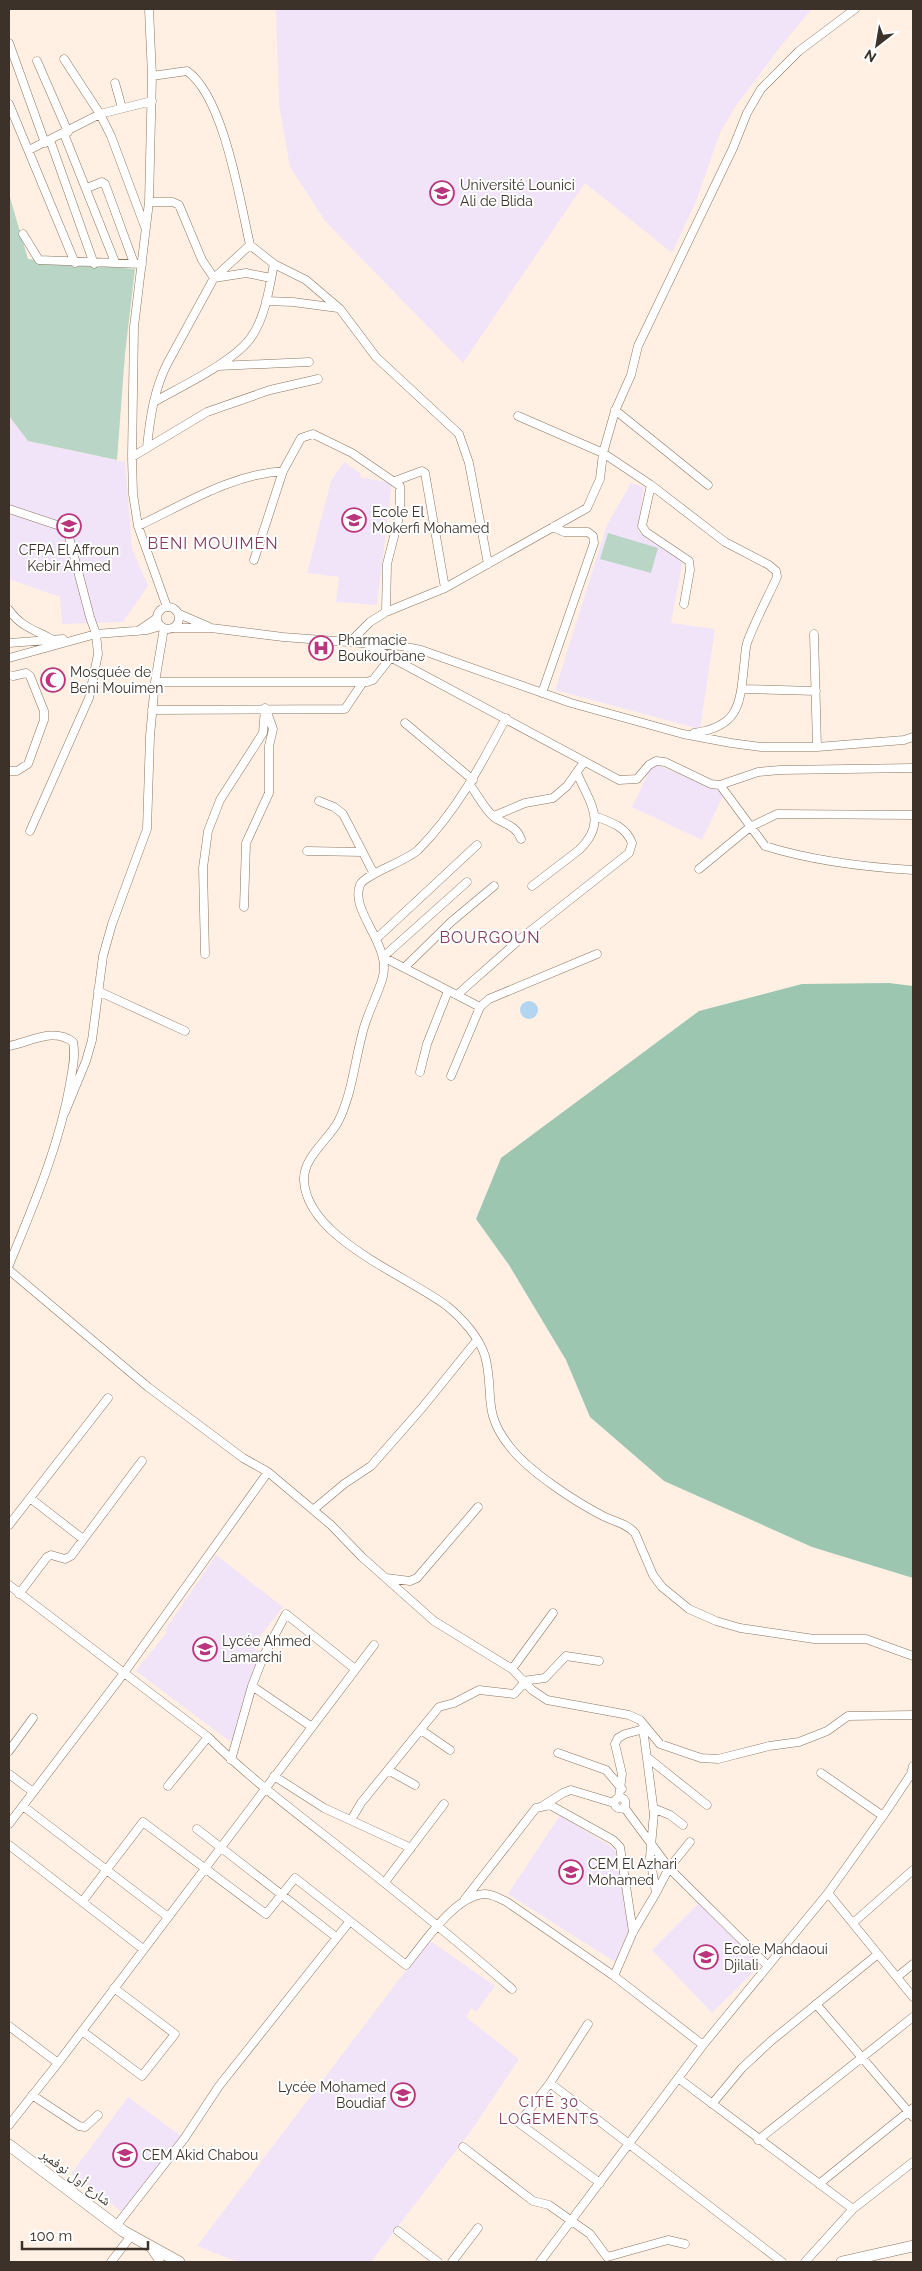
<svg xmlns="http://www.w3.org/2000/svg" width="922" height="2271" font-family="Raleway,'Noto Naskh Arabic',sans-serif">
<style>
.education{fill:#f1e4f8}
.green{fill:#b9d5c6}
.forest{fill:#9cc6b0}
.water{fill:#b2d6f1}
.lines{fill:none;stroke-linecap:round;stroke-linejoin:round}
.minor-casing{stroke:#8a7561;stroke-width:9}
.primary-casing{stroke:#8a7561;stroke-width:12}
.minor{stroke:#fff;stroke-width:8}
.primary{stroke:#fff;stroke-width:11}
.labels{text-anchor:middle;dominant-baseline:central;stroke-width:4;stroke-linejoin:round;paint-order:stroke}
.poi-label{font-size:14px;fill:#3c322a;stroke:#fff;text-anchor:start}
.street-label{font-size:14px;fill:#3c322a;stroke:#fff}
.neighbourhood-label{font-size:15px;letter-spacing:1px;fill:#7f3c5c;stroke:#fff}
.quarter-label{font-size:16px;letter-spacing:1px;fill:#7f3c5c;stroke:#fff}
</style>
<rect width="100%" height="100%" fill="#fff0e3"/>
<path class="education" d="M276,9H812L785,41L735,107L720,133L695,204L672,253L585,183L463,363L325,221L290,167L279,105Z
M9,416L28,441L125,462L132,548L148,586L123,622L62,624L60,597L9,579Z
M344,462L361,474L360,477L392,483L377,605L336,602L339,577L307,573L331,481Z
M631,483L644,487L638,531L683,560L671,623L715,629L700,729L555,690L607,525Z
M658,765L721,791L723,796L702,840L632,807L650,769Z
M216,1555L283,1607L252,1647L261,1652L232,1743L136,1671L167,1632L165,1630Z
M560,1815L615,1849L629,1930L615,1962L508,1894Z
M700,1902L761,1965L712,2013L652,1950Z
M429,1940L495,1986L476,2012L471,2008L466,2017L519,2059L471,2131L371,2262H238L197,2246Z
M128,2097L181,2136L122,2212L71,2174Z"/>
<path class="green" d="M9,194L28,259L135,269L125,354L117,460L28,441L9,416Z
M608,533L658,548L651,573L600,559Z"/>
<path class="forest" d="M889,983L913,986V1578L812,1547L664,1481L590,1417L566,1360L509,1265L476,1219L501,1158L699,1011L802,984Z"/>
<path class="water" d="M520 1010a9 9 0 1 1 18 0a9 9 0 1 1-18 0Z"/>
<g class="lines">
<g class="minor-casing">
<path id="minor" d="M149,9L152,76L149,202L134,327L132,457L133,494L138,526L167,607
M9,43L45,143
M64,59L100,114L111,136L145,227
M37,61L68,132
M152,76L187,71C224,97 240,201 250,245
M115,83L122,108
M9,104L75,263
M64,134L115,262
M50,140L94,264
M29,150L100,114L152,101
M87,188L102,182L105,184L134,263
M149,202H173L179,205L202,260L214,278L246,273L271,278
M23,234L39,260L142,264
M266,301L293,302L338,308
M218,366L309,362
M154,402C180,387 236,361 252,336C266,315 269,288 274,264
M615,410L708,485
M518,416L603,453L651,485L725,542L769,565L776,571L777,577C767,599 755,621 747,643C745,650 745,659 744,666C740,706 738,727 694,733
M147,447C150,418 154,390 167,364L214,278L250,245L274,264L306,280L340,309L376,357L459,434L469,463L488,564
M132,457L207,412L270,390L318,379
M395,481L422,471L425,473L445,588
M651,485L642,526L646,532L689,561L690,570L684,604
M9,509L63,527L69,537L90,617L96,634L98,654L89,698L30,831
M138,526C185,504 230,475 283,471
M254,560L283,471L301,438L313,434L352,453L400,486V513L387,564L386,612
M157 618a11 11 0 1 1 22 0a11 11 0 1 1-22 0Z
M9,610C23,629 35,629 53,640
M179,614L209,627
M172,628H211L283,637L401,646L421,650L571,703L683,734L731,743L761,747H817L904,740L913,737
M138,631L157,618
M814,634L817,747
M351,641L370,622L386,612L445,588L587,508L600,479L603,453L615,411L631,375L638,346L733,148L747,113L761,89L799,51L855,9
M9,643L63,639
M366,644L619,780L637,779L649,765L656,761L665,762L711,784L720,785L758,772L780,770L913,768
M9,658L96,634L147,630L161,626
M9,675L13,676L26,673L30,676L44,711V720L28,764L17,771H9
M155,682H367L373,680L391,657
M742,689L816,691
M542,693L594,543L593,536L588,532H564L553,527
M152,710L345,709L363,682
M506,718C481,765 456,812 418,850C405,862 365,874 360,885C349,912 394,946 382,980C376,999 366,1016 362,1035C354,1065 352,1094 338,1122C328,1140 303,1158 304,1180C306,1238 406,1275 447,1306C462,1318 479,1337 485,1356C495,1393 481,1411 510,1447C530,1472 574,1501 603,1516C615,1522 626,1523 635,1533L653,1575L662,1587L689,1609L716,1621L740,1628L814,1639H866L913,1656
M405,723L473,780
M470,785C477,794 485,810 494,817C505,825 516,825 521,839
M720,785L765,846C813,861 863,867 913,870
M319,801L334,807L343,814L374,874
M494,816L525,803L553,798L567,786L584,762
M307,851L362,852
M699,869L750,827L777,814L913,815
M467,882L383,957L480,1007
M532,886L579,850C608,822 590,804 577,773
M244,907L246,843L269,793V746L273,729L267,712
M376,939L477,845
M205,954L203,868L208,831L220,800L263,733L265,708
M404,968L451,922L494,886
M98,991L185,1031
M457,995L519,940L629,853L632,843C626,827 611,822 597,817
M9,1046C30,1042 54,1027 73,1042C76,1057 72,1070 70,1084C59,1147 33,1206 9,1265
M420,1072L427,1044L448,991
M451,1076L480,1007L489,999L597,954
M65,1112L86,1061L92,1040L103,956L112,924L147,829L150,736L155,682L164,628
M9,1270L148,1387L243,1458L268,1472L331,1525L362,1557L434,1621L512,1669L532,1690L547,1700L629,1715L640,1720L660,1744L701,1758L718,1759L769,1746L799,1742L827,1731L848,1716L913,1715
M30,1498L83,1539
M313,1510L344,1484L371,1466L422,1408L477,1340
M9,1525L108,1398
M386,1578L410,1581L417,1578L478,1507
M9,1585L208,1737C246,1775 290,1808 333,1842C394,1890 454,1938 512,1989
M19,1594L47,1557L51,1555L65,1559L71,1556L142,1461
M512,1669L553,1613
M523,1681L545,1678L566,1656L599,1661
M252,1686L312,1727
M421,1730L450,1750
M9,1751L33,1718
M558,1753L606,1770L622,1789
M648,1758L707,1805
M231,1760L252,1686L264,1655L286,1614L355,1669
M388,1770L415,1785
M821,1773L883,1816
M9,1774L33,1792
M274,1776L324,1808L411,1848
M168,1786L208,1737
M619,1797L622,1774L615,1744L618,1738L625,1734L644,1729
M614.5 1803a5.5 5.5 0 1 1 11 0a5.5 5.5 0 1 1-11 0Z
M544,1805L563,1793L571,1790L614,1803
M23,1806L168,1917
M624,1807L669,1868L768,1966
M653,1808L670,1815L683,1825
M351,1820L361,1803L439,1707L454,1703L479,1690L514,1694L525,1682
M9,1824L124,1673L268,1472
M197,1829L336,1937
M9,1845L143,1949
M385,1882L444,1804
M656,1893L669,1868L690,1842
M828,1893L913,1997
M465,1899L536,1808L550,1805L613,1840L620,1847L633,1932
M82,1902L143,1822L266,1914L295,1878L406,1965C424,1943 455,1895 485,1894C492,1894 501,1899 507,1902L614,1976L703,2045
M853,1923L913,1870
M614,1976L633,1932L656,1893L650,1857L654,1813L643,1728
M897,1977L913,1964
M816,2004L913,2117
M588,2024L550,2083L519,2123L600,2183
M9,2026L58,2063
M82,2031L142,2076L175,2034L114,1988
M678,2078L853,2209
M550,2083L782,2262
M32,2095L79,2126L85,2127L98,2115
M712,2104L742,2068L771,2041L878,1954
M9,2125L58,2063L374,1645
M758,2140L913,2017
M463,2147L533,2201L549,2205L590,2234L607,2257L668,2240L685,2244
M819,2184L913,2108
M116,2226L184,2139L219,2086L350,1921
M398,2231L438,2262
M150,2247L160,2262
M111,2262L131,2236
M452,2262L478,2228
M540,2262L703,2045L828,1893L883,1816L911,1774L913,1766
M805,2262L853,2209L913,2162"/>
</g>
<g class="primary-casing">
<path id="primary" d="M9,2145L123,2231L179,2262
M842,2262L913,2246"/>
</g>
<use href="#minor" class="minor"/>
<use href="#primary" class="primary"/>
</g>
<defs>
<g id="university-ring" transform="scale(1.25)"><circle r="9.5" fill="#fff" stroke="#b9357c" stroke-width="1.5"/><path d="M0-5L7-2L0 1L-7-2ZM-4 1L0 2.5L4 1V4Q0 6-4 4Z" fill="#b9357c"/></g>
<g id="school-ring" transform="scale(1.25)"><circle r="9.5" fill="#fff" stroke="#b9357c" stroke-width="1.5"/><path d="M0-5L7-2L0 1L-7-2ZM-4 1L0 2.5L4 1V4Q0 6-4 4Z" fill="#b9357c"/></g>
<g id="hospital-ring" transform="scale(1.25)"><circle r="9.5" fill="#fff" stroke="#b9357c" stroke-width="1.5"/><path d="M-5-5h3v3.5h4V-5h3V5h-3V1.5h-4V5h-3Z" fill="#b9357c"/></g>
<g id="mosque-ring" transform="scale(1.25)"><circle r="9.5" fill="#fff" stroke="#b9357c" stroke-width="1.5"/><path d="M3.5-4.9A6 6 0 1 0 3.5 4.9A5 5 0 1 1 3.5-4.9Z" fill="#b9357c"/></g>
</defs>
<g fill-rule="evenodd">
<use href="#university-ring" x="442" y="193"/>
<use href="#school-ring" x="354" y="520"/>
<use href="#university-ring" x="69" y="526"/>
<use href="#hospital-ring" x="321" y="648"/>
<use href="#mosque-ring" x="53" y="680"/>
<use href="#school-ring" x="205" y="1649"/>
<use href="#school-ring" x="571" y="1872"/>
<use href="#school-ring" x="706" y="1957"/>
<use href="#school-ring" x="403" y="2095"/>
<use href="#school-ring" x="125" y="2155"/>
</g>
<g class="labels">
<g class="poi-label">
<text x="460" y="185">Université Lounici<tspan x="460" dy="16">Ali de Blida</tspan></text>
<text x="372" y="512">Ecole El<tspan x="372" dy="16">Mokerfi Mohamed</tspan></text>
<text x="69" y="550" text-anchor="middle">CFPA El Affroun<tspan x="69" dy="16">Kebir Ahmed</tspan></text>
<text x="338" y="640">Pharmacie<tspan x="338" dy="16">Boukourbane</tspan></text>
<text x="70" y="672">Mosquée de<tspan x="70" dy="16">Beni Mouimen</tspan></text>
<text x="222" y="1641">Lycée Ahmed<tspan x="222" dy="16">Lamarchi</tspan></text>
<text x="588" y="1864">CEM El Azhari<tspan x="588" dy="16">Mohamed</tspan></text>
<text x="724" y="1949">Ecole Mahdaoui<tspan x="724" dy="16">Djilali</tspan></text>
<text x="386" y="2087" text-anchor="end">Lycée Mohamed<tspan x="386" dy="16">Boudiaf</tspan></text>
<text x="142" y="2155">CEM Akid Chabou</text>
</g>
<g class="street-label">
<text transform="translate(76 2177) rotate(37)">شارع أول نوفمبر</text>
</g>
<g class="neighbourhood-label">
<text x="549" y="2102">CITÉ 30<tspan x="549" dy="17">LOGEMENTS</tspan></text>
</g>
<g class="quarter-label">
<text x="213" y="543">BENI MOUIMEN</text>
<text x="490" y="937">BOURGOUN</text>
</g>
</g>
<rect width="922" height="2271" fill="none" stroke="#3c322a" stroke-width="20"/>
<g transform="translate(877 45) rotate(211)" stroke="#ffffff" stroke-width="4" paint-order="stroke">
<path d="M0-4L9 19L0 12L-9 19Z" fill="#3c322a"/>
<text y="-8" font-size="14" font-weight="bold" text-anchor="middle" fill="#3c322a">N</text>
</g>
<path d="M22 2241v8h126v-8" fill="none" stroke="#3c322a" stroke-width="2.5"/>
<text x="30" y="2241" font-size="15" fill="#3c322a" stroke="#ffffff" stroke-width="4" paint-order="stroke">100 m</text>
</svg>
